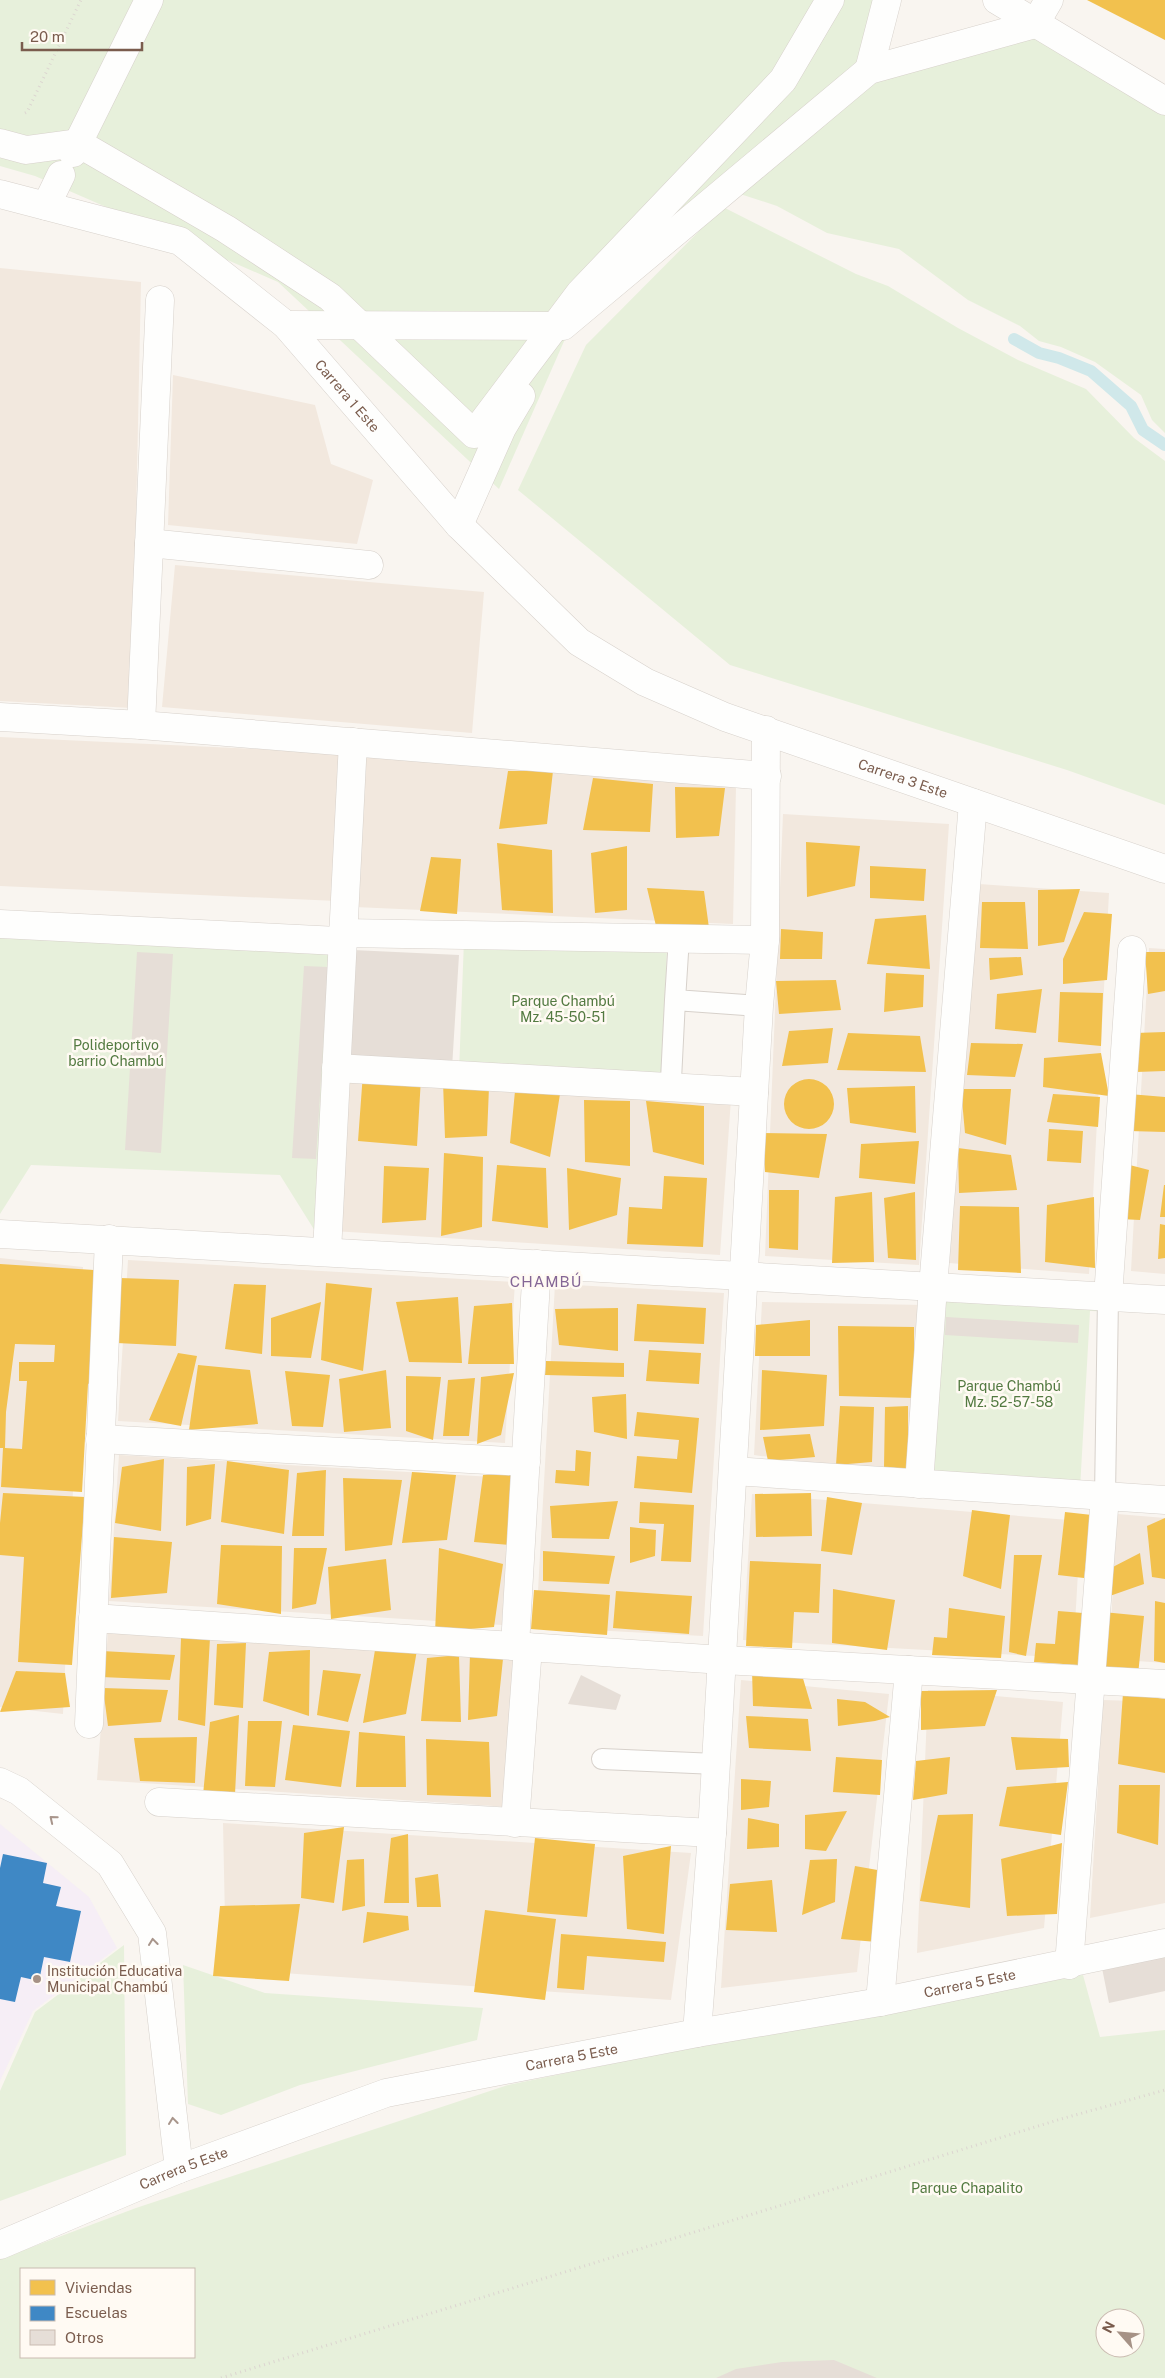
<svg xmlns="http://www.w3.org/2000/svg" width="1165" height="2378" font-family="'Public Sans',sans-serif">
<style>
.residential{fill:#f2e8de}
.education{fill:#f6eef6}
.green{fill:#e7f0db;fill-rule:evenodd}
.homes{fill:#f2c14e;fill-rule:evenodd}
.schools{fill:#3f88c5}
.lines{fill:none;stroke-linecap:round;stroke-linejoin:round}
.stream{stroke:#d0e8ea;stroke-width:12}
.building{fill:#e6ded7}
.lane-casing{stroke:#d7d1cb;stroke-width:22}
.street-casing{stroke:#d7d1cb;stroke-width:29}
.path{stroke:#dcd5d0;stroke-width:3;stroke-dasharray:1 4;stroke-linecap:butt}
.lane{stroke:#fefefd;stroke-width:20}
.street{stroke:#fefefd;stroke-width:28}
.oneway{stroke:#a8958b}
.poi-dot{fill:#a69286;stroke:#fffaf3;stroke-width:2}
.labels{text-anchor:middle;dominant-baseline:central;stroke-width:5;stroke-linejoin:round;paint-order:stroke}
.street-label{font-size:14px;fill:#7a5c4d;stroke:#fffaf3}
.park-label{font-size:14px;fill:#537a41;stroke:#fffaf3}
.poi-label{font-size:14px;fill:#7a5c4d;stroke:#fffaf3;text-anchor:start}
.neighbourhood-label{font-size:15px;letter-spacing:1px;fill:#846695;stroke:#fffaf3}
</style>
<rect width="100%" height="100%" fill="#f9f5f0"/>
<path class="residential" d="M0,268L141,282L132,708L0,701Z
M173,375L315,405L331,464L373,480L357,544L168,525Z
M175,565L484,592L472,733L162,707Z
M0,737L344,753L337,901L0,886Z
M360,754L736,787L733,924L355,907Z
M783,814L949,824L919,1265L765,1256Z
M979,884L1109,893L1089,1274L949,1263Z
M1149,948L1165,949V1274L1131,1271Z
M343,1076L731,1099L720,1255L333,1231Z
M0,1258L83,1267L63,1714L0,1707Z
M128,1260L515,1282L505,1443L118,1421Z
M555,1284L724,1293L703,1636L536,1627Z
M762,1302L924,1305L913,1477L754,1455Z
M119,1455L511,1478L502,1625L109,1601Z
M752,1494L1081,1521L1073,1658L743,1640Z
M1117,1514L1165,1518V1663L1109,1659Z
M108,1631L522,1659L509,1807L97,1780Z
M741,1680L889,1694L857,1972L721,1988Z
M928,1690L1063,1702L1044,1928L917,1953Z
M1103,1700L1165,1702V1903L1090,1918Z
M223,1823L691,1853L671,2000L226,1969Z"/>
<path class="education" d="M0,1824L89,1897L117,1948L33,2011L0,2081Z"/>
<path class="green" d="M0,0H878L870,67L569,330L499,489L278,282L35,176L0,166Z
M1035,27L1165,100V433L1152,420L1141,395L1095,362L1061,347L1039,341L1020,326L968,300L899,249L827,233L777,206L734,192L871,73Z
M723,207L856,274L888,286L958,328L1018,360L1086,389L1134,438L1165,461V805L1067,770L730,665L518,490L586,345Z
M0,931L333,950L320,1239L280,1175L31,1165L0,1214Z
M464,940L667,946L662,1078L459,1072Z
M938,1292L1123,1301L1122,1312L1090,1311L1080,1489L927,1477Z
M124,1945L126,2155L0,2201V2091L35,2012Z
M183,1965L265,1993L483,2008L477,2040L300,2085L221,2115L188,2104Z
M1083,1975L1100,2037L1165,2030V2378H0V2259L136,2208L508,2085L825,2020ZM21,2269H194V2357H21ZM1105,2318H1135V2348H1105Z"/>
<path class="homes" d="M1087,0H1165V40Z
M508,771H553L547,824L499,829Z
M593,778L653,784L650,832L583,830Z
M675,787L725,788L719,836L676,838Z
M806,842L860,846L855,886L807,897Z
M497,843L552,850L553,913L502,910Z
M627,846V910L595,913L591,853Z
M431,857L461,859L457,914L420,911Z
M870,866L926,869L924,901L870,898Z
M647,888L704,891L709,928L656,926Z
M1080,889L1064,942L1038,946V890Z
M982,902H1025L1028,949L980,948Z
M1084,912L1112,914L1107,980L1063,984V959Z
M926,915L930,969L867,964L875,919Z
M781,929L823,932L822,959H780Z
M1145,952H1165V991L1148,994Z
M1021,957L1023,975L990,980L989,958Z
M886,973L924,975L923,1007L884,1012Z
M836,980L841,1010L779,1014L776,981Z
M1042,989L1036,1033L995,1029L997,994Z
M1060,992L1103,993L1101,1046L1058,1042Z
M833,1028L828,1063L782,1066L789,1031Z
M1165,1032V1071L1136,1072L1135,1033Z
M848,1033L920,1036L926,1072L837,1070Z
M971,1043L1023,1044L1015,1077L967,1075Z
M1101,1053L1109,1096L1043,1087L1044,1058Z
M363,1073L421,1078L417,1146L358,1141Z
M784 1104a25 25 0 1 1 50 0a25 25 0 1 1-50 0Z
M443,1082L489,1087L487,1136L445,1138Z
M915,1086L916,1133L850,1123L847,1088Z
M961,1089H1011L1006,1145L965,1133Z
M515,1091L560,1094L550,1157L510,1143Z
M1053,1094L1100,1097L1098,1127L1047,1122Z
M1129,1094L1165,1097V1132L1129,1131Z
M584,1100L630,1101V1166L585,1162Z
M646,1101L704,1106V1165L653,1152Z
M1049,1129L1083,1131L1081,1163L1047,1161Z
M763,1133L827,1134L819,1178L765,1172Z
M919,1141L915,1184L859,1178L861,1144Z
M958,1148L1011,1155L1017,1190L959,1193Z
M444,1153L483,1157L482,1227L441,1236Z
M1122,1163L1149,1170L1140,1220L1120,1219Z
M497,1165L546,1168L548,1228L492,1221Z
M384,1166L429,1168L426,1220L382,1223Z
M567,1168L621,1178L617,1215L569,1230Z
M664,1176L707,1178L703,1247L627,1244L629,1207L662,1209Z
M1164,1185H1165V1217H1160Z
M769,1190H799L798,1250L769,1248Z
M872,1192L874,1262L832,1263L835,1197Z
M915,1192L916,1260L888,1258L884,1198Z
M1094,1197L1095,1268L1045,1262L1047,1205Z
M960,1206L1019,1207L1021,1273L958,1270Z
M1160,1224L1165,1225V1258L1158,1259Z
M0,1264L94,1270L92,1382L88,1384L82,1492L1,1487L3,1448H0ZM15,1344L55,1345L54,1362H19V1381H27L22,1449L5,1448L6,1412Z
M120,1278L179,1280L176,1346L117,1343Z
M326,1283L372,1288L363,1371L321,1360Z
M234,1284L266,1285L262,1354L225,1349Z
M458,1297L462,1363L409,1362L396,1302Z
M321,1302L311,1358L271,1356V1318Z
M512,1303L514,1364H468L474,1306Z
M637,1304L706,1308L704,1344L634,1341Z
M618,1308V1351L559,1345L555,1309Z
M810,1320V1356H755L756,1325Z
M838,1326L914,1327V1398L839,1396Z
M649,1350L701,1353L699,1384L646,1381Z
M178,1353L197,1356L181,1426L149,1420Z
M546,1361L624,1363V1377L545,1375Z
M198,1365L250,1370L258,1424L189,1430Z
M386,1370L391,1428L344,1432L339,1379Z
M762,1370L827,1375L824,1426L760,1430Z
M285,1371L330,1375L323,1427L292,1426Z
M514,1373L501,1435L477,1444L481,1377Z
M406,1376L441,1377L433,1440L406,1431Z
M475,1378L469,1436H443L448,1380Z
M626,1394L627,1439L594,1432L592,1397Z
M840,1406L874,1407L872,1462L836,1465Z
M908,1406V1469L884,1467L885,1407Z
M637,1412L699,1418L692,1493L634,1488L637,1456L677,1459L679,1440L634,1436Z
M810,1434L815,1457L768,1461L763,1437Z
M576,1450L591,1452L589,1486L555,1483L556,1470L575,1471Z
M164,1459L161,1531L115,1523L122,1467Z
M227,1461L289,1470L284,1534L221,1522Z
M215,1464L211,1519L186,1526L187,1467Z
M326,1470L324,1536H292L297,1473Z
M412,1472L456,1475L447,1540L402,1543Z
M516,1473L511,1545L474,1542L483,1475Z
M343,1478L402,1480L392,1545L345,1551Z
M3,1493L85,1497L72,1665L18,1662L24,1557L0,1555V1523Z
M811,1493L812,1536L756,1537L755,1494Z
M827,1497L862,1503L852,1555L821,1551Z
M618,1501L609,1539L552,1538L550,1506Z
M640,1502L694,1505L691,1562L661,1561L664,1524L639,1523Z
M972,1510L1010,1515L1001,1589L963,1576Z
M1065,1512L1092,1515L1084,1578L1058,1575Z
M1165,1518V1579L1152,1577L1147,1526Z
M630,1527L656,1530L655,1556L630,1563Z
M114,1537L172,1542L167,1593L111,1598Z
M221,1545L282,1546L281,1614L217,1604Z
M294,1548H327L316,1604L292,1609Z
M439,1548L503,1564L494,1627L435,1632Z
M543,1551L615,1556L609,1584L543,1581Z
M1140,1553L1144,1584L1104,1598L1107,1570Z
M1014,1555H1042L1026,1656L1009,1652Z
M386,1559L391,1610L331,1619L328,1567Z
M750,1561L821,1564L819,1613L794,1612L792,1648L746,1646Z
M833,1589L895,1600L887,1650L832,1643Z
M534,1590L610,1595L607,1635L531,1629Z
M616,1591L692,1596L689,1634L613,1628Z
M1155,1601L1165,1603V1663L1154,1661Z
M949,1608L1005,1616L1001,1658L932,1655L934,1637L947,1638Z
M1058,1611L1083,1613L1078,1665L1034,1662L1036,1643L1055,1644Z
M1103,1612L1144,1616L1138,1675L1098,1671Z
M181,1638H210L205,1726L178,1720Z
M246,1643L243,1708L214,1705L217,1644Z
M310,1650L309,1716L263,1701L269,1652Z
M375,1650H417L406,1714L363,1723Z
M102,1651L175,1655L170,1680L101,1677Z
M470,1654L503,1659L497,1716L468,1720Z
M459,1655L461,1722L421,1721L427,1658Z
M323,1670L361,1674L348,1722L317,1715Z
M752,1670L802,1675L812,1709L753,1706Z
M16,1671L65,1673L70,1707L0,1712Z
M103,1688L168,1690L161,1722L108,1726Z
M997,1690L985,1726L921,1730V1691Z
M1123,1693L1165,1699V1773L1118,1764Z
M837,1699L865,1702L890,1717L875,1721L838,1726Z
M239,1715L235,1794L203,1795L210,1722Z
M746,1716L808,1719L811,1751L749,1748Z
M248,1721H282L275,1787L245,1786Z
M293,1725L350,1731L341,1787L285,1780Z
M359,1732L405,1736L406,1787H356Z
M197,1737L195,1783L140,1781L134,1738Z
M1011,1737L1068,1739L1069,1767L1016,1770Z
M426,1739L489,1742L491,1797L427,1795Z
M836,1757L882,1760L880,1795L833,1792Z
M950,1757L947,1794L913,1800L916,1761Z
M741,1779L771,1781L769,1807L741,1810Z
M1068,1782L1061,1835L999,1826L1007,1787Z
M1119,1785H1160L1158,1845L1117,1833Z
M847,1811L826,1851L805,1849V1815Z
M973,1814L970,1908L920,1901L938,1815Z
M748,1818L779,1824V1847L747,1849Z
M344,1827L334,1903L301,1898L304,1833Z
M408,1834L409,1903H384L391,1838Z
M535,1838L595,1844L587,1917L527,1912Z
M1062,1843L1057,1914L1007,1916L1001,1859Z
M671,1846L664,1934L627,1929L623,1856Z
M364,1859L365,1906L342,1911L347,1860Z
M837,1859L835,1902L802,1915L810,1860Z
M855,1866L883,1871L877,1942L841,1939Z
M438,1874L441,1907H417L415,1878Z
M772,1880L777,1932L726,1930L730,1884Z
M300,1904L289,1981L213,1976L220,1906Z
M485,1910L556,1919L545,2000L474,1992Z
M367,1912L408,1916L409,1930L363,1943Z
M561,1934L666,1942L664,1962L587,1956L584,1990L557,1988Z"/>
<path class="schools" d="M3,1854L47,1863L43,1883L61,1887L56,1906L81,1911L70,1962L44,1957L39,1981L21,1977L15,2002L0,1999V1868Z"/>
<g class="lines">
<path class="stream" d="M1014,339L1039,353L1059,358L1091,371L1131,406L1143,430L1165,445"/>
</g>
<path class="building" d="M353,950L459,955L452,1068L346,1064Z
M137,952L173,954L161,1153L125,1150Z
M304,966L328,967L316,1159L292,1158Z
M946,1317L1079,1325L1078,1343L945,1335Z
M581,1675L621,1695L616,1710L568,1704Z
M1165,1955V1991L1109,2003L1102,1968Z
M834,2360L877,2378H716L736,2369L782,2362Z"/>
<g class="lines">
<g class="lane-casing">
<path id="lane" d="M675,1000L678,953
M671,1080L675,1000L759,1006
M1105,1496L1108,1297
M602,1759L716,1764"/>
</g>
<g class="street-casing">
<g id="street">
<path d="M997,0L1165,101"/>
<path d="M869,70L887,0"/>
<path d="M0,143L26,150L78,143L226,229L330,297L474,434L580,293L783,80L830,0"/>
<path d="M73,153L149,0"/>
<path id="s1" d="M0,194L180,241L286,325L459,525L579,642L645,682L725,717L1165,869"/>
<path d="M46,206L61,175"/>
<path d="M286,325L563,326L869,70L1035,24L1049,0"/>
<path d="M459,525L502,428L521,396"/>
<path d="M149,543L369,565"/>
<path d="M0,717L141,725L767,776"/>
<path d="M141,725L160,300"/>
<path d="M0,924L338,941L343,933L765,940"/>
<path d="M336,1068L754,1092"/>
<path d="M0,1234L1165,1300"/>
<path d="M327,1252L353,742"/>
<path d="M1108,1297L1132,950"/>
<path d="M100,1439L526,1462"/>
<path d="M733,1471L1165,1500"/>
<path d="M919,1484L933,1287L973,803"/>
<path d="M93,1618L723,1660L1165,1684"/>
<path d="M515,1646L537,1264"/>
<path d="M89,1724L109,1239"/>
<path d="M0,1782L19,1791L110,1864L152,1933L179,2169"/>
<path d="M159,1802L712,1833"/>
<path d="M515,1823L528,1647"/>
<path d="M1069,1965L1105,1496"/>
<path d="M880,2002L909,1670"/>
<path d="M697,2033L712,1833L759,1006L765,940L766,730"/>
<path id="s2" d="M0,2245L179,2169L386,2093L697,2033L880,2002L1165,1943"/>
</g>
</g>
<path class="path" d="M25,113L27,112L81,0
M221,2378L1061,2119L1165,2090"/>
<use href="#lane" class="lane"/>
<use href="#street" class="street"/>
</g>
<defs><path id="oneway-chevron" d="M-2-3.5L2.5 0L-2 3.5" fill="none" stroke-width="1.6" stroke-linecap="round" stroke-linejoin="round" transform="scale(1.25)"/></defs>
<g class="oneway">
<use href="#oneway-chevron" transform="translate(53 1819) rotate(-141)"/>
<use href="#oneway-chevron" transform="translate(153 1942) rotate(-97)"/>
<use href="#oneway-chevron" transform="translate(173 2121) rotate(-97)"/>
</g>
<circle class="poi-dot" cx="37" cy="1979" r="5"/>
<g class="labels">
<g class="street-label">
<text stroke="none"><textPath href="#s1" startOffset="415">Carrera 1 Este</textPath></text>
<text stroke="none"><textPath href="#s1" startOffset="1106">Carrera 3 Este</textPath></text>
<text stroke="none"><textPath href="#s2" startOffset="1009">Carrera 5 Este</textPath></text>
<text stroke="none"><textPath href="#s2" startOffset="604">Carrera 5 Este</textPath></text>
<text stroke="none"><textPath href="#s2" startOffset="199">Carrera 5 Este</textPath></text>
</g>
<g class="park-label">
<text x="563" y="1001">Parque Chambú<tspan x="563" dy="16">Mz. 45-50-51</tspan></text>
<text x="116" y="1045">Polideportivo<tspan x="116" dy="16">barrio Chambú</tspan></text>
<text x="1009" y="1386">Parque Chambú<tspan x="1009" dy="16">Mz. 52-57-58</tspan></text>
<text x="967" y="2188">Parque Chapalito</text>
</g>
<g class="poi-label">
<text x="47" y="1971">Institución Educativa<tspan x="47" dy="16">Municipal Chambú</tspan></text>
</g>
<g class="neighbourhood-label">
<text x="546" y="1281">CHAMBÚ</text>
</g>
</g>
<rect x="20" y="2268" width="175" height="90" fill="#fffaf3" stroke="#cabbb1"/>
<rect x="30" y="2280" width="25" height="15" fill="#f2c14e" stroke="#cabbb1"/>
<text x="65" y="2293" font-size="15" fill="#7a5c4d">Viviendas</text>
<rect x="30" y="2306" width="25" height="15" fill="#3f88c5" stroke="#cabbb1"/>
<text x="65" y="2318" font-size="15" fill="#7a5c4d">Escuelas</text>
<rect x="30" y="2330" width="25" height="15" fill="#e6ded7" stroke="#cabbb1"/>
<text x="65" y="2343" font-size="15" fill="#7a5c4d">Otros</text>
<g transform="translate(1120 2333) rotate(297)"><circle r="24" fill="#fffaf3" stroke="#cabbb1"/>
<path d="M0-4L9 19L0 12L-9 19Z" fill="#a69286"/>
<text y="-8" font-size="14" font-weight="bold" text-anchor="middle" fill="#7a5c4d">N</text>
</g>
<path d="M22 42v8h120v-8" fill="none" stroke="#7a5c4d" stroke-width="2.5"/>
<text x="30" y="42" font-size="15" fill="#7a5c4d" stroke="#fffaf3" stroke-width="4" paint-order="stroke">20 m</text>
</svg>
